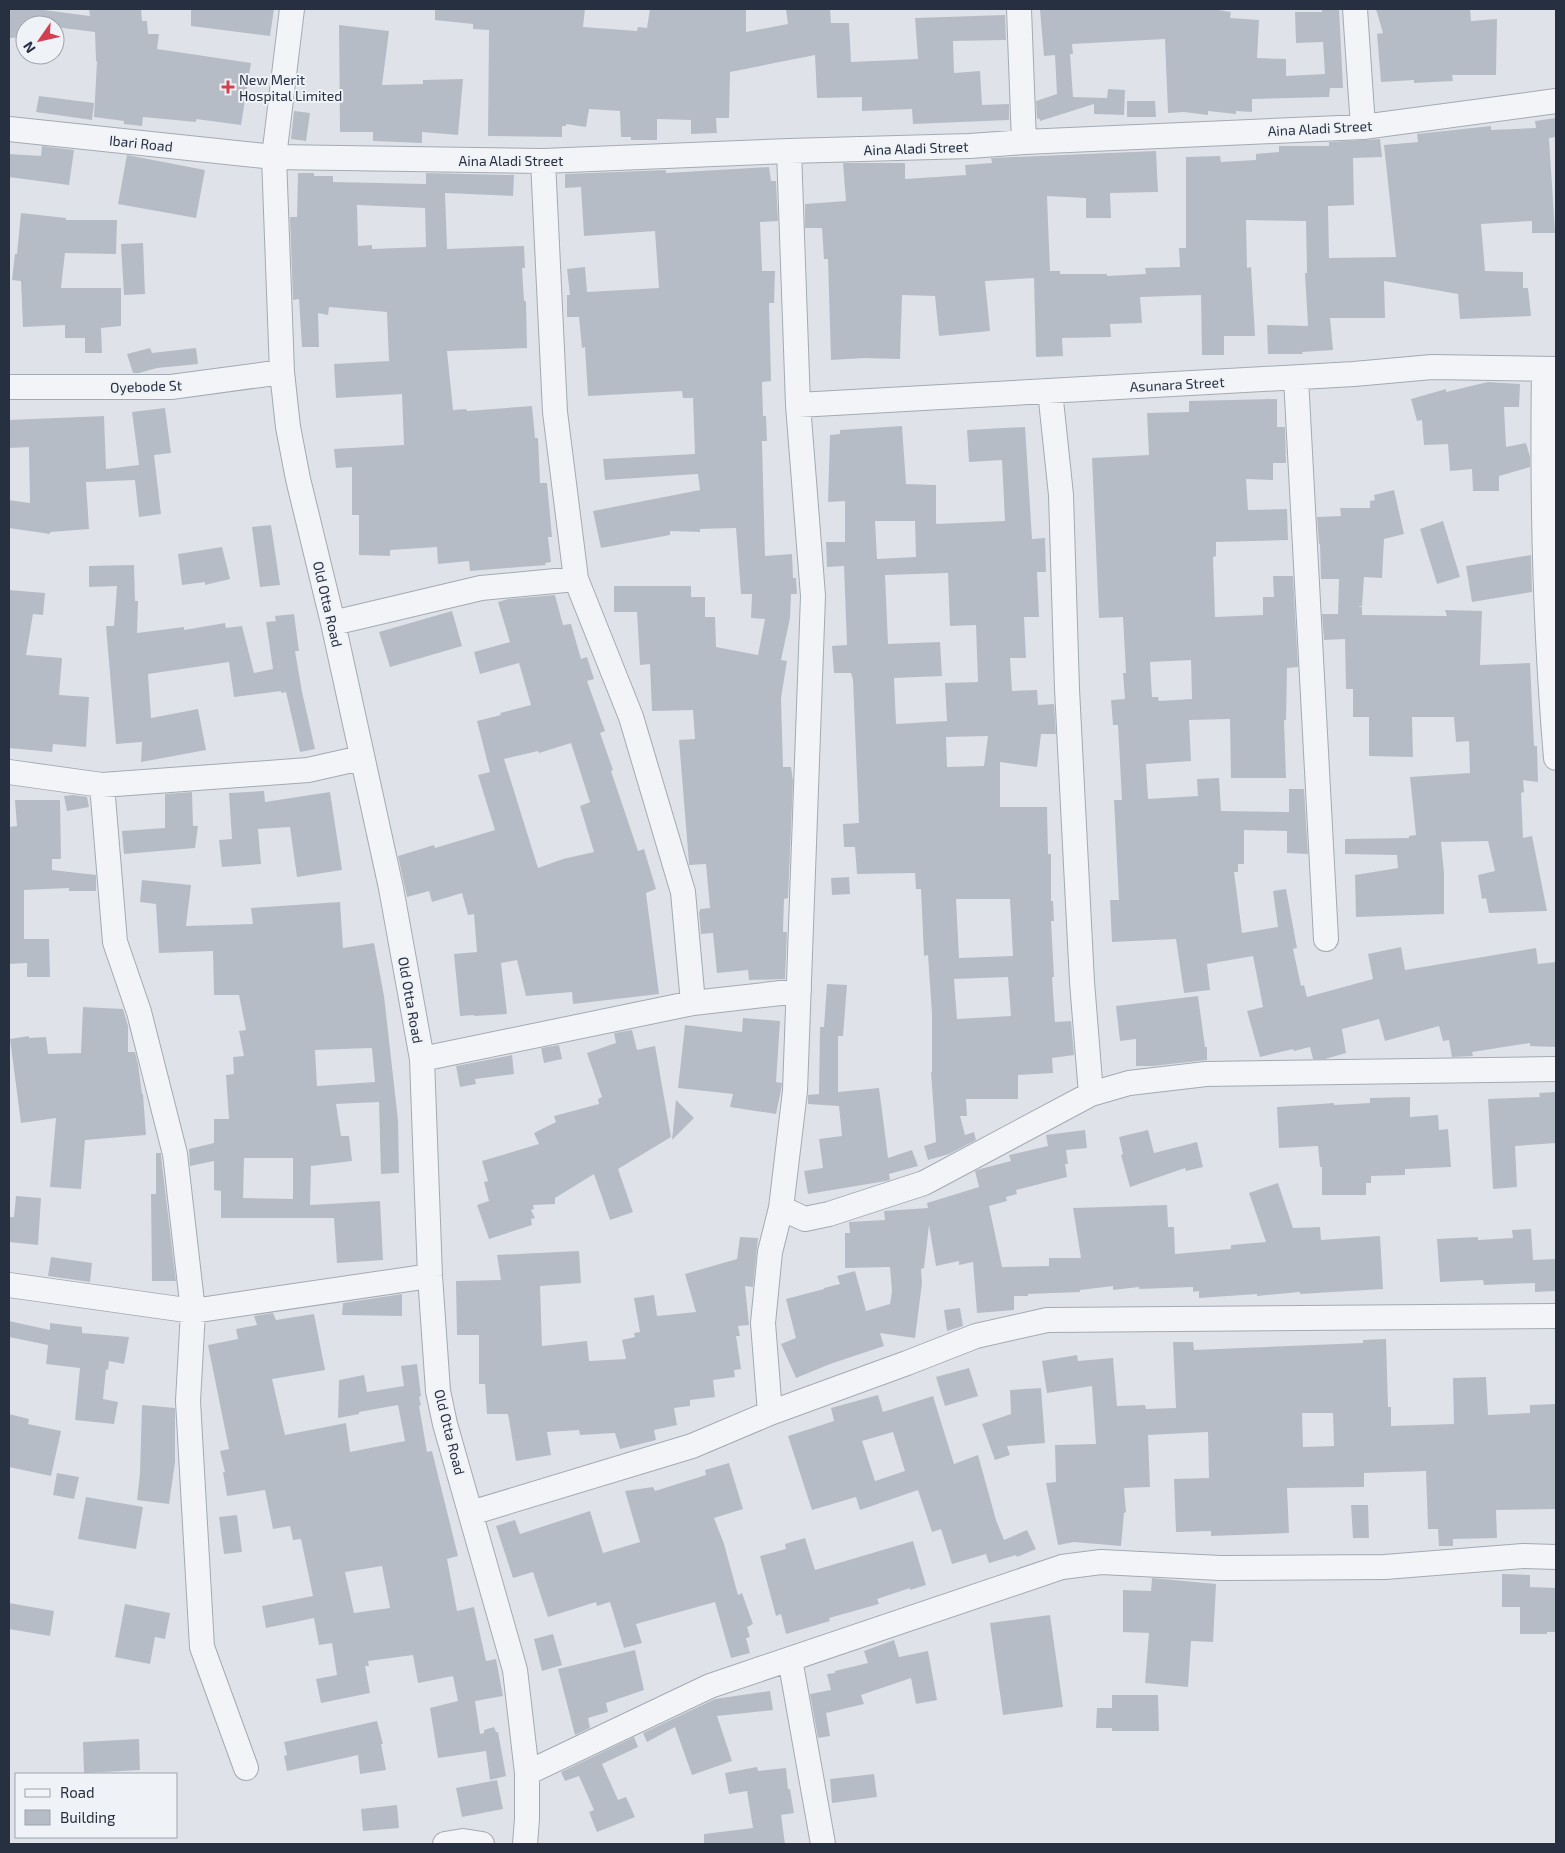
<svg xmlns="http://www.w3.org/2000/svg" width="1565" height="1853" font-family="'Exo 2',sans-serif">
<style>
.building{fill:#b6bcc6;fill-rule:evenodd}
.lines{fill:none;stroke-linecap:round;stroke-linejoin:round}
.minor-casing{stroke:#a4aab3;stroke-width:26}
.minor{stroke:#f2f4f7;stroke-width:24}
.poi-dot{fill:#d33f50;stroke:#eff2f6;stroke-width:2}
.labels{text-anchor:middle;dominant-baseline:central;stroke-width:4;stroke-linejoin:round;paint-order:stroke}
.poi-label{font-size:14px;fill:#273041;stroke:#eff2f6;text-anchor:start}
.street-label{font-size:14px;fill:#273041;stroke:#eff2f6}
</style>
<rect width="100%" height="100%" fill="#dfe3e9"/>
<path class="building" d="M9,9H36L90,16L89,9H141L142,21H147L148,34H159L157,49L251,63L241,125L196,119V122L143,117L142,126L124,124V121L94,117L97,61H96L95,32L55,27V25H25V37L9,38Z
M191,9H274L270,36L191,26Z
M435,9H585L583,27L637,31L638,27L647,28L650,9H746V32L788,24L786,9H830L831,23H849L851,62L918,59L915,18L1005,15L1006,40L953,41L954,73L980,71L982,105L1009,104V120L913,124L912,109L862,111V97L817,98L815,55L730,72L729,118H716L717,133L691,134V120L657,119V140H631V137H621L620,111L589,109L586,127L566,124V126H562V137L488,136L489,30L473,29V24L435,20Z
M1059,9H1212L1231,12L1230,18L1259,20L1257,58L1286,59V76L1325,74L1323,42L1296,43L1295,12H1322V9H1339L1343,88H1330L1329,97L1252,99V112L1236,111V114L1208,111V115L1184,112L1168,113L1165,39L1072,44L1073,54H1070L1073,97L1107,98L1108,89L1125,90L1124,115L1094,114V104L1040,121L1039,118L1037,119L1036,101L1057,94L1055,55L1044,56L1040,10Z
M1376,9H1470L1471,21L1497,19L1496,75H1452L1453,81L1414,83V80L1381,82L1377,34L1383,33Z
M339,25L389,31L382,85L423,84V80L463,79L458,135L422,132V143L398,142L373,141V132H340Z
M39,96L94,103L92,120L36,112Z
M1127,101H1155L1156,117H1127Z
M294,111L310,113L306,141L291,139Z
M1556,118V137L1549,138L1555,233H1532V221L1481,224L1485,271L1523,272V288H1528L1531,316L1460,319L1458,294L1384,281L1385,318H1330L1333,350L1302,352L1303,354H1268L1267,325L1308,326L1305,273H1307L1306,221L1246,220L1247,268L1251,267L1255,336H1224V355H1202L1201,295L1140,297L1142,323L1110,324L1111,337L1062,338L1063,356L1036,357L1034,278L985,281L990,331L939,336L935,296L902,295L900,359L865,358L831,360L828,259H824L822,228H805V204L846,201L843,163H905V179L966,175L965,165L992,163L991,158L1156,151L1158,192L1110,193L1111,218H1086V198L1047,196L1050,271H1060V274H1107V276L1146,274L1145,268L1180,267L1179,248H1186V157L1220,156L1221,162L1256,160V154L1279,152V146H1329V142L1380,139L1382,157L1353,158L1354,205L1328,206L1329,258L1396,257L1384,145L1418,142L1417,134L1491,126V130L1536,128L1535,121Z
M42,146L74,150L69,185L9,177V154L41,156Z
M127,155L205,170L196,218L118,204Z
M769,167L771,181H776L778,221L760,222L762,271H775L774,303H769L771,381L762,382L763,416H766L767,441H762L765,556L792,554L793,578H796L797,594H791L790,618L781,660L787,661L781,698L783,767H791L793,781L788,898L784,899L783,932H787L785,979L749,980L748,970L717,973L713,933L701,934L699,912L700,911V909L710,908L706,864L689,865V863L679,740L695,739L693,710L652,711L650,664L640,665L637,612H614V586H691V597H705V617H715L716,647L758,655L765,619L751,618L752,594H741L736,528L700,529V532L670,531V535L601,548L593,511L700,490L698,474L605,480L603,459L695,454L693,398H683L682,391L588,396L585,347L582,348L579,317H567V295H570L567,269L585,267L587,292L659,288L655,231L584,236L581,187L565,188V174L666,170V173Z
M298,173H314V176H333V182L426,184V173L514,175L513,196L445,193L447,249L524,246L525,268H522L524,301H526L527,348L447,351L453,410L466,409L467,411L532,406L535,438H538L540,483H547L552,537H548L551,562L545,563L546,565L470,571L469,561L438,564L437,547L390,550V556L359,555V515H352V467L336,468L334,449L404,445L402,394L336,398L334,364L389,361L387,312L329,307L328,315L318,313L319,347H302L299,299L293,300L290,217H297ZM357,205L425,208L426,247L372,249V245L358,246Z
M21,213L66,218V220H117L116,254L65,253L61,288H121V326L101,328L102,353H85V338H65V325L23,327L21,281L12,280L15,254H17Z
M143,243L145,294L124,295L121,244Z
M150,348L152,353L196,348L198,364L157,368L139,373H133L127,354Z
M1488,382L1520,384L1519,407H1504L1506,447L1526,443L1530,457V467L1499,476V491H1473L1472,469L1450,471L1448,444L1424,445L1422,420L1417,421L1411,399L1446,389V392Z
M1277,399V427H1285L1286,463H1273V480L1246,479L1248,510L1287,509L1288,540L1216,542V556L1213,557L1215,617L1263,615V597H1274L1273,576H1293L1298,667L1287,668L1286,720H1284L1286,778H1231L1230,719L1189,720L1191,761L1146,764L1148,799L1198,796L1197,779L1219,778L1221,811L1289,812V789H1304L1308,854L1287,853V831L1244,830V864H1238V872H1234L1242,933L1278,927L1273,891L1286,889L1297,948L1293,949L1301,986L1304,985L1307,997L1373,979L1368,954L1401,947L1405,970L1536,948L1538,964L1556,962V1047L1530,1046V1043L1472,1052L1473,1056L1452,1057L1449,1040L1443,1041L1439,1026L1385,1041L1379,1019L1342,1029L1346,1053L1325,1059H1313L1310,1047L1294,1051L1293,1049L1260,1057L1247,1011L1263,1007L1253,956L1207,964L1210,990L1184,993L1176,939L1112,942L1110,900H1119L1114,800H1122L1118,725H1113L1111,700L1125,699L1123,673H1126L1123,617L1099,618L1092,458L1149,455L1147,413L1189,412V401ZM1191,660L1192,699L1159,701L1158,697H1152L1150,662Z
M165,408L171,453L154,455L161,514L139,517L135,480L86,482L89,529L50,532V534L9,528V500L30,503L29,447L9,448V420L104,416L106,469L139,465L132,412Z
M902,426L906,484L936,485V523L937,524L1005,521L1002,460L969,462L967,430L1025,427L1032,539L1045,538L1046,572H1037L1039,617H1024L1026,658H1010L1012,691L1037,690L1038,705L1054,704L1056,734H1041L1037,767L1000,762V807H1047L1048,854H1051V901H1053L1054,921H1051L1054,977H1052L1055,1022L1071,1021L1074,1055L1052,1058L1053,1073L1018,1075V1099H966L967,1116H960L965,1135L974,1132L976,1140L949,1154L928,1160L924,1146L936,1142L931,1072H932V1014L928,955L924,956L921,889H916L915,873L857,874L855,847H844L843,824L859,823L853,680L851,673H834L832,646L847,645L844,566L827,567L826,542H845V501L828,502L830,435L840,434V430ZM875,521H915L916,557L877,559ZM948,573L950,626L976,625L978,682L945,683L947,721L896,724L894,678L942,676L940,642L888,644L885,575ZM988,736L984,766L947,767L946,737ZM956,899H1010L1013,956L959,958ZM1008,977L1011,1016L957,1019L954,979Z
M1394,490L1404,534L1384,539L1382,578L1364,577L1362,606L1358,607H1362V615L1447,616L1445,610L1482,611L1480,665L1530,663L1534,746H1537L1538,782L1523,780L1524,792L1521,793L1523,838L1532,836L1547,911L1489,913L1486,898L1482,899L1478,875L1495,871L1488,841L1441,842L1444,873V914L1356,917L1355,875L1398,868L1397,855L1345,854V839L1409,838V836L1416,835L1410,777L1470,773L1469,741L1456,742L1454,717H1412L1413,757L1369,756V717H1353V689H1346L1345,639L1324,640L1322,614H1338L1339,579H1321L1320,544H1319L1317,517L1341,516L1340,508H1370V501L1375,500L1374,495Z
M1443,521L1460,577L1437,584L1420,529Z
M271,525L280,585L260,587L252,527Z
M222,547L230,579L205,585V582L182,585L178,554Z
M1531,555L1532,592L1472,602L1466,566Z
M134,565L135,601H138L137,633L184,627V630L225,623L226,628L242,626L254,673L273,669L266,622L276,621L275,616L294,614L299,651H295L302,692L315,749L300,752L286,692L281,693V691L234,697L229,662L148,674L151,718L198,709L206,750L141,762L142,742L116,744L106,626H114L117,586L89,587V566Z
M9,590L45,593L43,615L33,614L26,655L62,658L59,695L89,697L86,747L53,744L52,752L9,748Z
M555,595L563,625L571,624L581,659L587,657L594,679L587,681L605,731L600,733L613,770L611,771L638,851L644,849L656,889L646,893L659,994L573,1004L572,992L526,996L517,960L501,963L507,1014L474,1016V1015L460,1016L454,954L477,952L474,914L468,915L462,893L432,902L429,891L407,897L398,856L434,845L435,848L495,830L478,775L490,772L477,721L501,715L500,713L531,705L519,663L480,674L474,652L510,642L498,602L508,599ZM571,743L590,802L580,806L594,852L563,859L538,868L504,759L538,751L539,753Z
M452,611L462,646L390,667L379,632Z
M264,791L265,802L330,792L342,870L297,877L290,827L258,829L261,864L222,867L219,840L232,839L229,793Z
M192,792L193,826H198L195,848L124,854L122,831L165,828V794Z
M73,795L87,797L89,807L67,811L64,796Z
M15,800H60L61,859H52V870L96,875V891H69V888L24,890V939H49L50,977H27V963L9,964V827L17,826Z
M849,877L850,894L832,895L831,878Z
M142,880L191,885L186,926L253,924L251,908L340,902L343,948L374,943L384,996L398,1120L399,1173L381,1174L379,1102L336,1104L341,1136H349L352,1161L311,1166L310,1205L380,1201L383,1260L337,1263L334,1218H221V1191L214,1190V1161L190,1166L189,1149L214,1143V1119H229L226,1075L234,1074L233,1057L244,1056L239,1031L246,1030L239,995H214L213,951L159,953L156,904L140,902ZM372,1048L375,1082L317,1086L315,1050ZM244,1158H293V1199L243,1198Z
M827,984L847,985L843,1036H838V1092L879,1088L888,1158L912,1150L918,1166L889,1174L890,1180L886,1181L808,1194L804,1171L823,1168L819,1139L842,1136L839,1106L808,1104V1095L819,1094L820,1027H824Z
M1198,996L1205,1047H1207V1060L1153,1066H1136V1039L1120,1041L1116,1006Z
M83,1007L123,1009L128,1026V1052H135L138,1064L142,1094H143L146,1135L85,1140L81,1189L50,1187L56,1118L21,1123L10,1039L29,1036V1038L46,1037L48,1054L81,1053Z
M743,1018L780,1021L776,1082L782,1083L781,1090L776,1114L730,1107L733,1094L678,1088L685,1025L742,1032Z
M632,1030L637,1050L655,1046L671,1137L618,1169L633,1212L610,1220L594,1174L555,1198V1204L533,1205L534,1209L531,1210L535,1218L531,1219L532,1225L489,1239L477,1205L489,1201L484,1182L488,1181L482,1161L539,1144L534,1133L556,1122L554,1116L599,1104L598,1099L602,1097L587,1053L616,1043L614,1033Z
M559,1045L562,1059L544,1063L541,1048Z
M512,1055L514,1074L475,1079L476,1084L460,1087L456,1066Z
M1556,1092V1143L1515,1146L1517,1187L1493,1189L1488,1099L1540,1097L1539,1093Z
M1410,1097V1117L1438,1115L1439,1130L1448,1129L1451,1167L1405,1169V1175L1371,1176V1183H1366V1195H1322V1167H1320L1318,1146L1279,1148L1277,1107L1334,1103V1105L1370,1103V1098Z
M676,1100L694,1118L672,1140Z
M1085,1130L1087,1148L1066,1150L1068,1164H1065L1067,1177L1016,1190L1017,1194L1006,1197L1007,1201L989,1206L1002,1267L1049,1266V1258H1081L1073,1208L1167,1205L1168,1227H1174L1175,1254L1231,1249V1245L1266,1242L1249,1193L1278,1183L1293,1228L1320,1227L1321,1240L1380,1236L1383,1289L1300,1294V1292L1257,1296V1294L1199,1298V1291L1193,1292V1287L1139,1289V1287L1113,1290V1286L1080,1290V1292L1028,1294V1296H1014V1310L977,1313L973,1262L959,1265V1261L936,1266L929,1225L924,1268L921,1269L922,1283L915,1338L880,1333L884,1346L830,1364L796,1378L781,1344L796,1338L786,1299L824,1289V1288L840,1284L837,1276L855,1271L866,1311L890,1304L892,1291L890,1267L845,1268V1233H850L849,1222L885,1220L884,1211L928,1208L927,1203L979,1187L975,1171L980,1169L1011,1161L1009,1155L1048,1146L1046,1135Z
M1148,1130L1154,1153L1197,1142L1203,1167L1186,1171L1185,1168L1130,1187L1121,1155L1123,1154L1119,1137Z
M156,1153H161V1156L176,1281H152L151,1194H156Z
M16,1196L41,1198L38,1245L9,1242V1217H14Z
M1531,1229L1533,1260L1556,1259V1291L1535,1292V1283L1484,1285L1483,1280L1440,1282L1437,1239L1478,1237V1240L1513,1238L1512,1230Z
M740,1237L758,1238L753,1287L745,1286L749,1325L738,1326L740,1336H736L741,1369L734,1370L735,1377L713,1380L715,1397L690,1400V1406L674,1408L677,1425L654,1430L656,1440L620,1449L615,1433L580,1435L579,1430L547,1432L551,1455L516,1461L508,1414H487L485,1384H479V1335H457L456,1281L501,1280L497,1255L579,1251L581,1283L540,1286L542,1346L587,1341L589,1361L626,1359L622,1340L635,1337L634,1333L640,1332L634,1298L654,1295L657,1316L696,1312L685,1274L737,1259Z
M51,1257L92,1263L90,1282L48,1276Z
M402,1294V1316L342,1315L343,1303Z
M960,1308L963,1326L947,1331L944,1310Z
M273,1313L276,1320L314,1314L325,1370L272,1379L285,1435L346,1423L350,1452L405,1441L398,1405L359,1412V1414L338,1418L339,1380L364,1375L367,1392L404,1386L401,1366L417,1364L421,1396L419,1397L421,1405L419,1406L427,1452L432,1451L458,1556L447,1559L457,1611L474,1607L486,1661L496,1659L503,1696L475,1701L480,1734L484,1733V1730L494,1727L496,1732H498L506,1776L490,1780L486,1751L438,1758L430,1708L458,1701L453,1676L418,1683L413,1655L368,1661L369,1666H365L370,1693L321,1703L316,1679L337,1675L332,1643L319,1645L314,1618L266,1628L262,1606L313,1596L301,1539L293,1540L290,1526L273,1529L265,1490L227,1496L223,1472H225L220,1451L229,1449L208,1345L238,1339L236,1329L257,1325L254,1316ZM382,1566L390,1608L354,1613L345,1572Z
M9,1321L50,1330V1323L82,1327V1333L129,1337L124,1364L109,1361L108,1370L106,1369L103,1399L118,1402L114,1424L75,1420L80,1368L46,1364L48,1345L9,1337Z
M1386,1339L1388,1407H1391V1426L1454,1424L1453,1378L1486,1377L1488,1415L1530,1413V1405L1556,1404V1509L1496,1510L1497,1538L1453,1539V1546H1439L1438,1529H1428L1426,1471L1364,1473V1487L1287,1488L1289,1533L1211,1536V1531L1176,1532L1174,1479L1209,1478L1208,1432L1148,1435L1150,1487L1124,1488L1126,1512L1124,1513L1121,1546L1074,1542L1058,1545L1046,1483L1056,1482L1055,1445L1096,1444L1092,1386L1047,1393L1042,1361L1077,1355L1078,1361L1113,1358L1117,1406L1145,1405L1146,1409L1176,1408L1173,1342H1193L1194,1350L1363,1343V1340ZM1302,1413H1333L1334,1446L1303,1447Z
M969,1368L978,1396L945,1406L936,1377Z
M1041,1388L1045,1443L1007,1446L1010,1455L995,1460L982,1424L1011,1414L1010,1390Z
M878,1395L883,1412L933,1396L954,1464L978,1455L996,1520L1004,1540L1027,1530L1036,1549L1017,1557L1016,1555L989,1563L986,1554L952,1564L941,1529L932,1532L918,1490L860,1510L856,1497L812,1510L788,1436L834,1421L831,1408ZM893,1432L905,1471L875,1481L862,1441Z
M142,1405L175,1408V1462L169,1504L137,1500L140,1474Z
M9,1414L29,1419L28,1424L61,1431L51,1476L9,1467Z
M729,1463L743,1509L714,1518L724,1544L738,1595L742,1593L753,1624L747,1627L750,1637L746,1638L750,1653L731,1658L715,1602L636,1624L642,1643L624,1648L610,1602L597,1606L596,1602L548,1617L533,1572L513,1578L496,1526L515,1520L520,1534L590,1511L603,1553L640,1542L625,1491L653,1487L655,1491L706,1475L705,1470Z
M57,1473L79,1477L74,1499L53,1495Z
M86,1497L143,1507L136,1549L78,1539Z
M1351,1505H1368L1369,1538H1353Z
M237,1515L242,1552L224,1554L219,1517Z
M805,1538L815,1570L913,1541L926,1585L910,1590V1588L877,1599L879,1604L829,1618L830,1621L786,1634L781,1614L776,1616L760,1556L786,1549L785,1544Z
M1502,1574L1530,1575V1587L1556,1588V1632H1547V1634H1520V1607H1502Z
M1152,1578L1216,1584L1213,1642L1191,1641L1188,1687L1145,1683L1149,1633L1123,1632V1590L1151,1591Z
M9,1603L54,1611L50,1636L9,1629Z
M125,1604L170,1613L165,1639L155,1637L150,1664L115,1657Z
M1050,1615L1063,1707L1003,1715L990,1623Z
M553,1634L562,1665L542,1671L534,1639Z
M894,1640L899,1657L928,1651L937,1700L916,1704L911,1678L861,1695L864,1704L826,1713L830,1736L818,1738L810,1694L831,1690L827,1674L835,1673V1671L868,1663L864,1651Z
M635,1650L644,1690L606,1703L608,1712L588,1718L590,1728L575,1735L558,1669Z
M770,1691L773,1710L717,1716L732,1761L692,1775L675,1727L647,1742L643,1733L715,1699Z
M1112,1695H1158L1159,1731H1112V1728H1096L1097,1708H1112Z
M377,1721L383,1744H381L386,1770L360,1774L358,1755L287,1771L284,1756L287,1755L284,1742Z
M634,1737L638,1747L602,1764L618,1800L626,1797L635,1817L597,1832L589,1812L594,1810L579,1776L565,1781L561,1772Z
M139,1739L140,1770L84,1773L83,1742Z
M757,1767L758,1771L786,1768L788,1789H790L794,1813L781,1815L785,1844H704V1834L753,1828L747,1791L729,1794L725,1773Z
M874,1774L877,1797L832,1803L830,1779Z
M497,1780L503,1809L462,1817L456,1788Z
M397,1805L399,1828L363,1831L361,1809Z"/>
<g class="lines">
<g class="minor-casing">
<path id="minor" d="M292,9L274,157L282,372L288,427L298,479L333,623L391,888L422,1059L430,1276L438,1391L445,1424L515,1670L527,1773V1819L525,1844
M1019,9L1024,142
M1355,9L1363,127
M9,129L274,157L543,161L789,151L970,146L1024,142L1363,127L1556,101
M543,161L555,412L576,579L631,717L683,892L693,1003
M1544,369C1542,499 1545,629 1556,758
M1296,378L1326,939
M9,387H171L282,372
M1050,391L1061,495L1067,689L1082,982L1091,1094
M798,405L1354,374L1432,367L1556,369
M333,623L481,588L576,579
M9,772L102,785L308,770L361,758
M102,785L115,942L139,1012L175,1154L193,1311L188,1401L202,1647L246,1768
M422,1059L693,1003L799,991
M781,1208L805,1219L829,1214L924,1183L1091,1094L1129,1083L1206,1074L1556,1069
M9,1285L193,1311L430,1276
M770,1413L763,1323L770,1252L781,1208L795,1091L813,596L798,405L789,151
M471,1513L692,1446L770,1413L907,1363L976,1336L1047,1320L1556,1316
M790,1659L823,1844
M527,1773L710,1686L1062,1567L1101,1562L1220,1568L1385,1567L1523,1556L1556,1557
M445,1844L463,1841L482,1844"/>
</g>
<use href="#minor" class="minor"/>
</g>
<path class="poi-dot" d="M225.5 79.5h5v5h5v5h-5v5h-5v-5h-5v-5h5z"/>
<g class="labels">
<g class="poi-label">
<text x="239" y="79">New Merit<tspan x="239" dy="16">Hospital Limited</tspan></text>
</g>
<g class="street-label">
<text transform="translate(1320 128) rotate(-3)">Aina Aladi Street</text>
<text transform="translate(141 143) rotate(6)">Ibari Road</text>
<text transform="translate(916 148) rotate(-2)">Aina Aladi Street</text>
<text x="511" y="160">Aina Aladi Street</text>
<text transform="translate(1177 384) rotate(-3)">Asunara Street</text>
<text transform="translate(146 386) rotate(-2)">Oyebode St</text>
<text transform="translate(328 604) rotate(77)">Old Otta Road</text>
<text transform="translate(411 1000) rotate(80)">Old Otta Road</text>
<text transform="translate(450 1432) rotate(76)">Old Otta Road</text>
</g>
</g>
<rect width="1565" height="1853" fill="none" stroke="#273041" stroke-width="20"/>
<rect x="15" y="1773" width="162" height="65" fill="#eff2f6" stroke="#9fa4ae"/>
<rect x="25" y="1789" width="25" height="8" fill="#f2f4f7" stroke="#9fa4ae"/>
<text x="60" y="1798" font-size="15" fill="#273041">Road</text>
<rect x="25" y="1810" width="25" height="15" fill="#b6bcc6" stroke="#9fa4ae"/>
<text x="60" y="1823" font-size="15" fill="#273041">Building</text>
<g transform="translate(40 40) rotate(236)"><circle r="24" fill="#eff2f6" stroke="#9fa4ae"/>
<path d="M0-4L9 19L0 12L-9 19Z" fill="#d33f50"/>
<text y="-8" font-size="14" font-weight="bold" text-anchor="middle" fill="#273041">N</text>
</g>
</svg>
